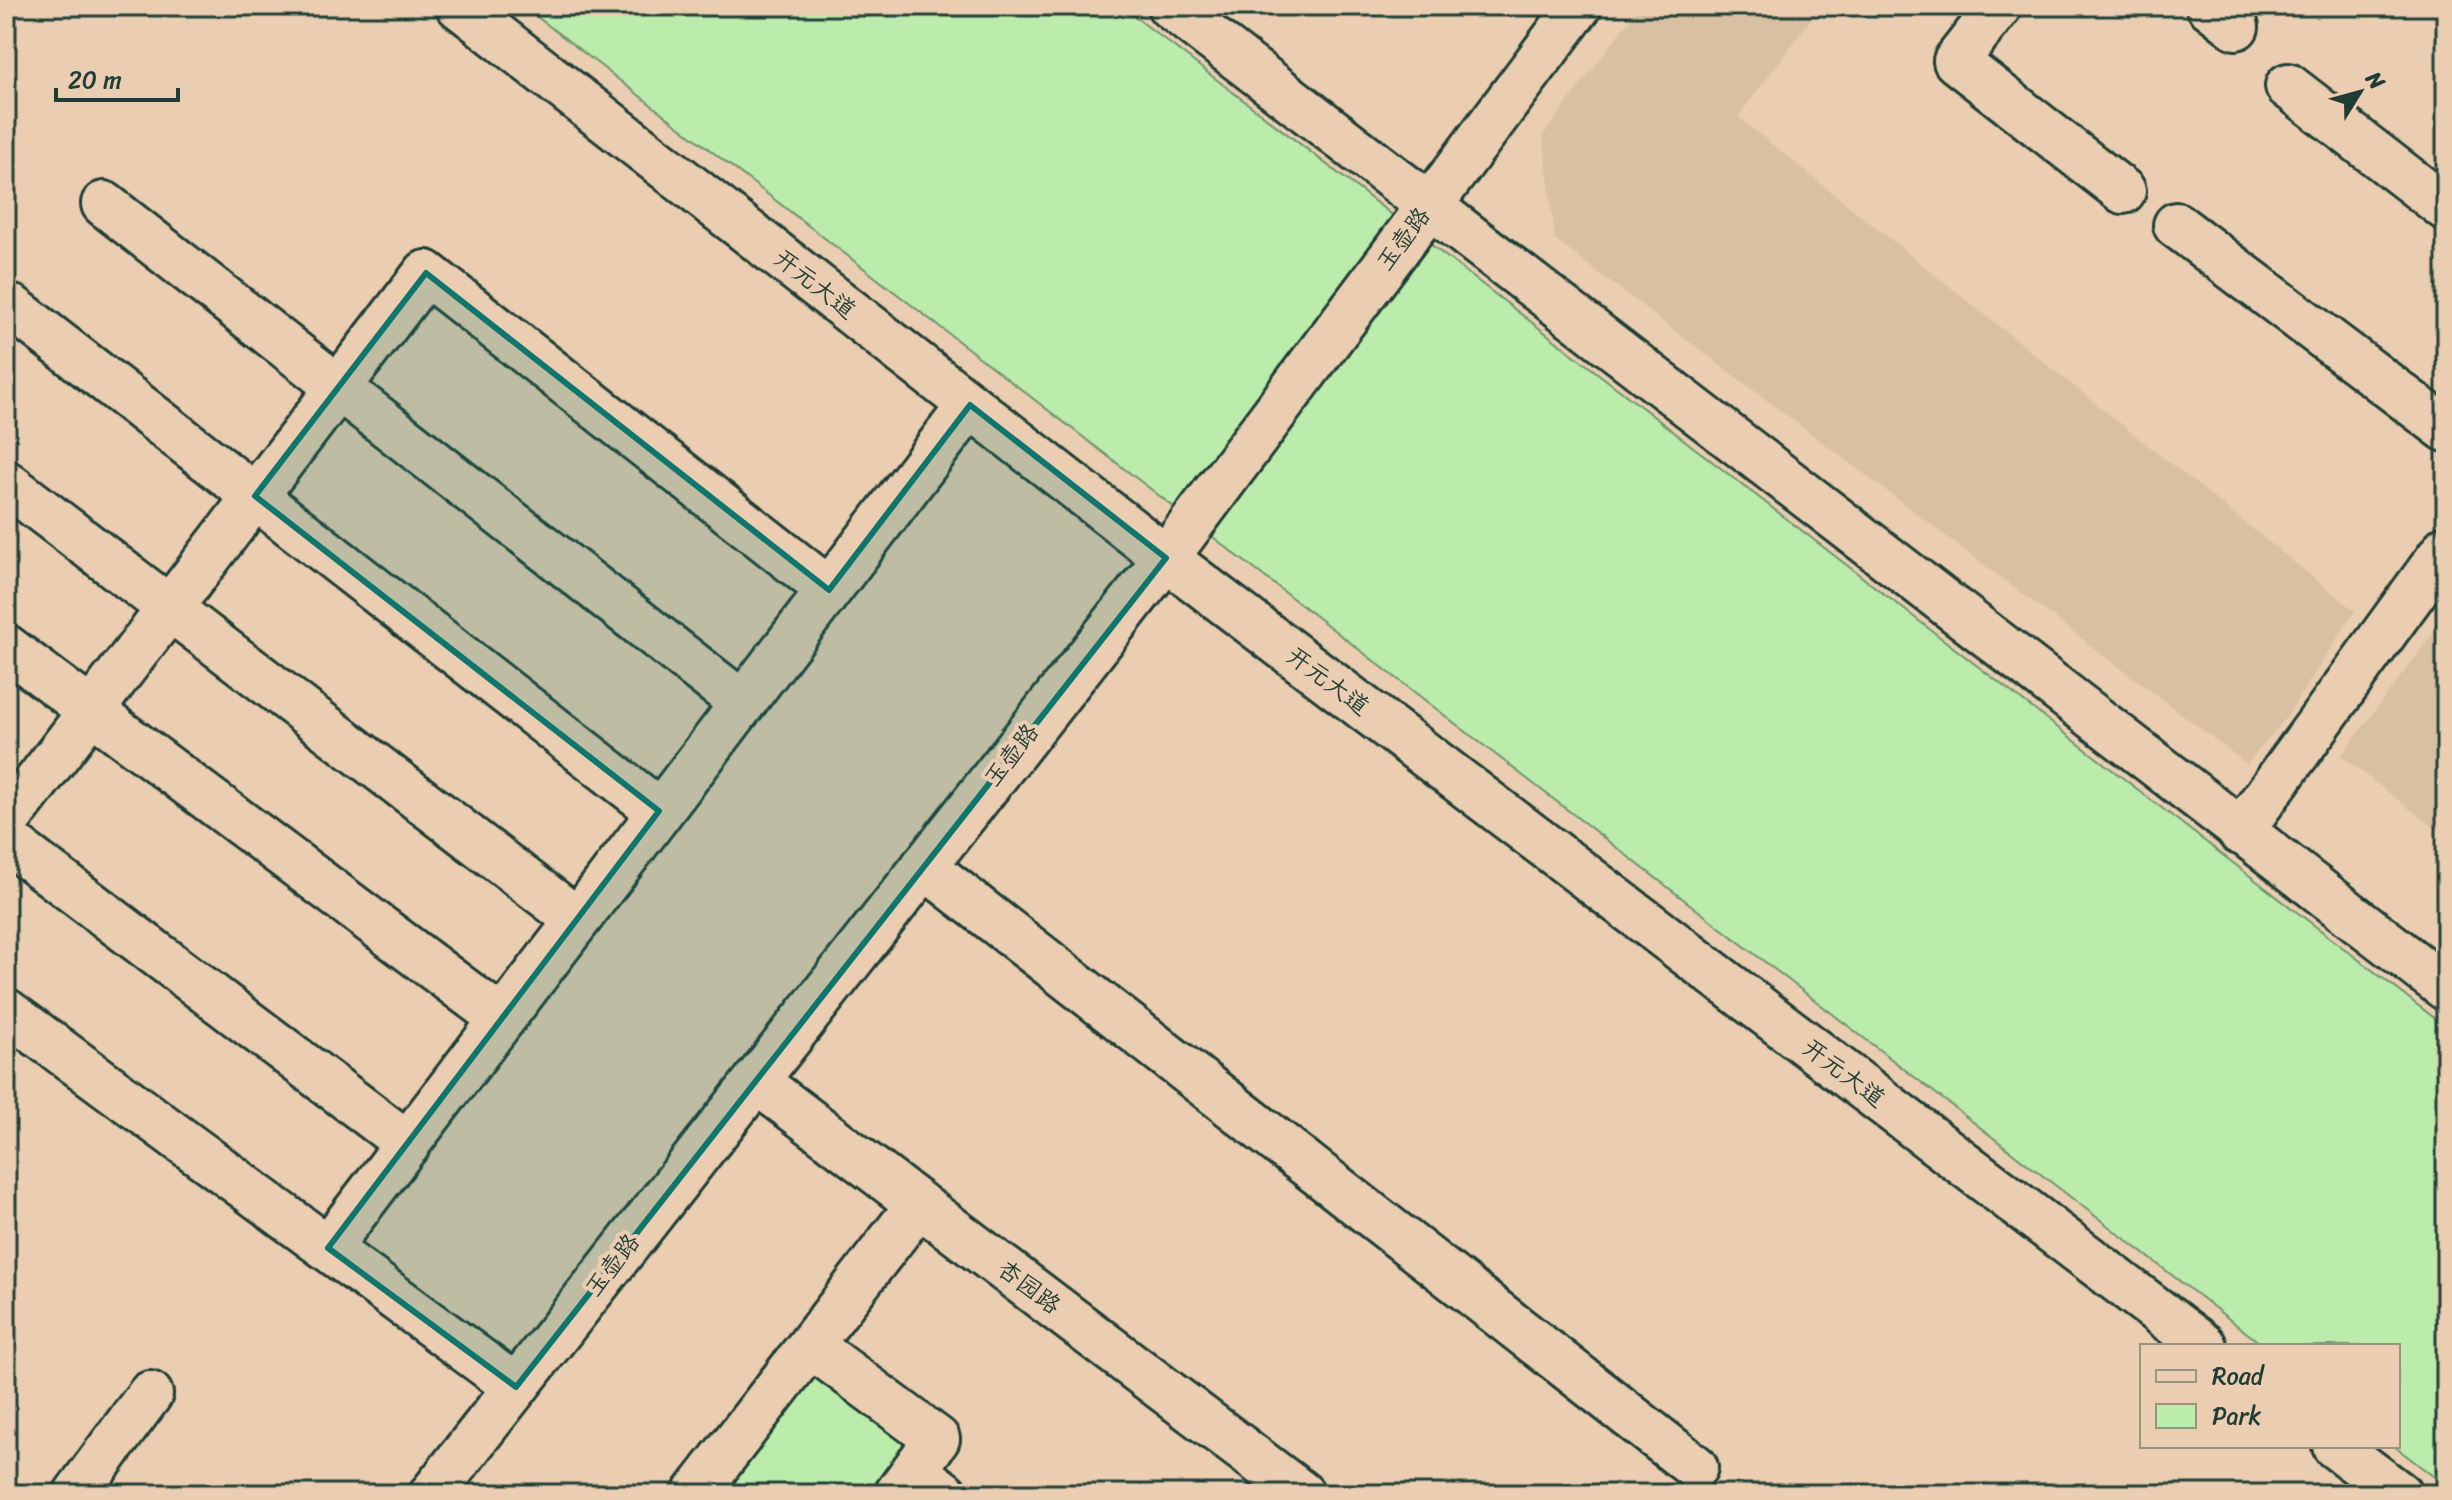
<svg xmlns="http://www.w3.org/2000/svg" width="2452" height="1500" font-family="Sriracha,'LXGW WenKai TC',sans-serif">
<style>
.built{fill:#dac0a3}
.green{fill:#bcecac;stroke:#6e9470;stroke-width:2}
.lines{fill:none;stroke-linecap:round;stroke-linejoin:round}
.street-casing{stroke:#1f3d34;stroke-width:50}
.secondary-casing{stroke:#1f3d34;stroke-width:50}
.street{stroke:#ebceb2;stroke-width:44}
.secondary{stroke:#ebceb2;stroke-width:44}
.marked{fill:#0f766e;fill-opacity:0.2;stroke:#0f766e;stroke-width:6;stroke-linejoin:round}
.labels{text-anchor:middle;dominant-baseline:central;stroke-width:8;stroke-linejoin:round;paint-order:stroke}
.street-label{font-size:24px;fill:#1f3d34;stroke:#ebceb2}
</style>
<rect width="100%" height="100%" fill="#ebceb2"/>
<filter id="ink" filterUnits="userSpaceOnUse"><feTurbulence type="fractalNoise" baseFrequency=".0125" numOctaves="2"/><feDisplacementMap in="SourceGraphic" scale="16" xChannelSelector="R" yChannelSelector="G"/><feConvolveMatrix kernelMatrix="1 2 1 2 8 2 1 2 1" color-interpolation-filters="sRGB"/></filter>
<g filter="url(#ink)">
<path class="built" d="M1640,6H1821L1738,117L2355,611L2285,719L2247,764L1555,240L1543,135Z
M2446,616V837L2341,756Z"/>
<path class="green" d="M523,6H1121L2446,1027V1486L2394,1446H2398V1346H2264Z
M815,1374L913,1448L878,1494H725Z"/>
<g class="lines">
<g class="street-casing">
<path id="street" d="M1999,6L1956,61L2123,191
M2209,6L2236,27
M2288,86L2446,208
M104,204L742,703
M2176,225L2446,429
M13,308L659,811
M6,483L576,919
M6,647L502,1019
M6,822L426,273L829,590
M2240,832L2446,548
M6,840L408,1144
M924,866L1695,1467
M6,1011L516,1387
M756,1081L1302,1494
M328,1248L970,405
M810,1345L937,1439L897,1494
M914,1471L945,1494
M76,1494L150,1394
M695,1494L919,1204"/>
</g>
<g class="secondary-casing">
<path id="secondary" d="M459,6L1166,558L2204,1346
M1170,6L2446,988
M2335,1446L2399,1494
M432,1494L1166,558L1579,6"/>
</g>
<use href="#street" class="street"/>
<use href="#secondary" class="secondary"/>
</g>
</g>
<path class="marked" d="M426,273L829,590L970,405L1166,558L516,1387L328,1248L659,811L255,496Z"/>
<g class="labels">
<g class="street-label">
<text transform="translate(1403 239) rotate(-53)">玉壶路</text>
<text transform="translate(815 284) rotate(38)">开元大道</text>
<text transform="translate(1328 681) rotate(37)">开元大道</text>
<text transform="translate(1011 755) rotate(-52)">玉壶路</text>
<text transform="translate(1844 1073) rotate(37)">开元大道</text>
<text transform="translate(612 1265) rotate(-52)">玉壶路</text>
<text transform="translate(1029 1287) rotate(37)">杏园路</text>
</g>
</g>
<rect width="2452" height="1500" fill="none" stroke="#ebceb2" stroke-width="32"/>
<rect x="16" y="16" width="2420" height="1468" fill="none" stroke="#1f3d34" stroke-width="3" filter="url(#ink)"/>
<rect x="2140" y="1344" width="260" height="104" fill="#ebceb2" stroke="#999480" stroke-width="2"/>
<rect x="2156" y="1370" width="40" height="12" fill="#ebceb2" stroke="#999480" stroke-width="2"/>
<text x="2212" y="1384" font-size="24" fill="#1f3d34">Road</text>
<rect x="2156" y="1404" width="40" height="24" fill="#bcecac" stroke="#999480" stroke-width="2"/>
<text x="2212" y="1424" font-size="24" fill="#1f3d34">Park</text>
<g transform="translate(2360 92) rotate(53)" stroke="#ebceb2" stroke-width="6" paint-order="stroke">
<path d="M0-6L14 30L0 20L-14 30Z" fill="#1f3d34"/>
<text y="-12" font-size="22" font-weight="bold" text-anchor="middle" fill="#1f3d34">N</text>
</g>
<path d="M56 88v12h122v-12" fill="none" stroke="#1f3d34" stroke-width="4"/>
<text x="68" y="88" font-size="24" fill="#1f3d34" stroke="#ebceb2" stroke-width="6" paint-order="stroke">20 m</text>
</svg>
